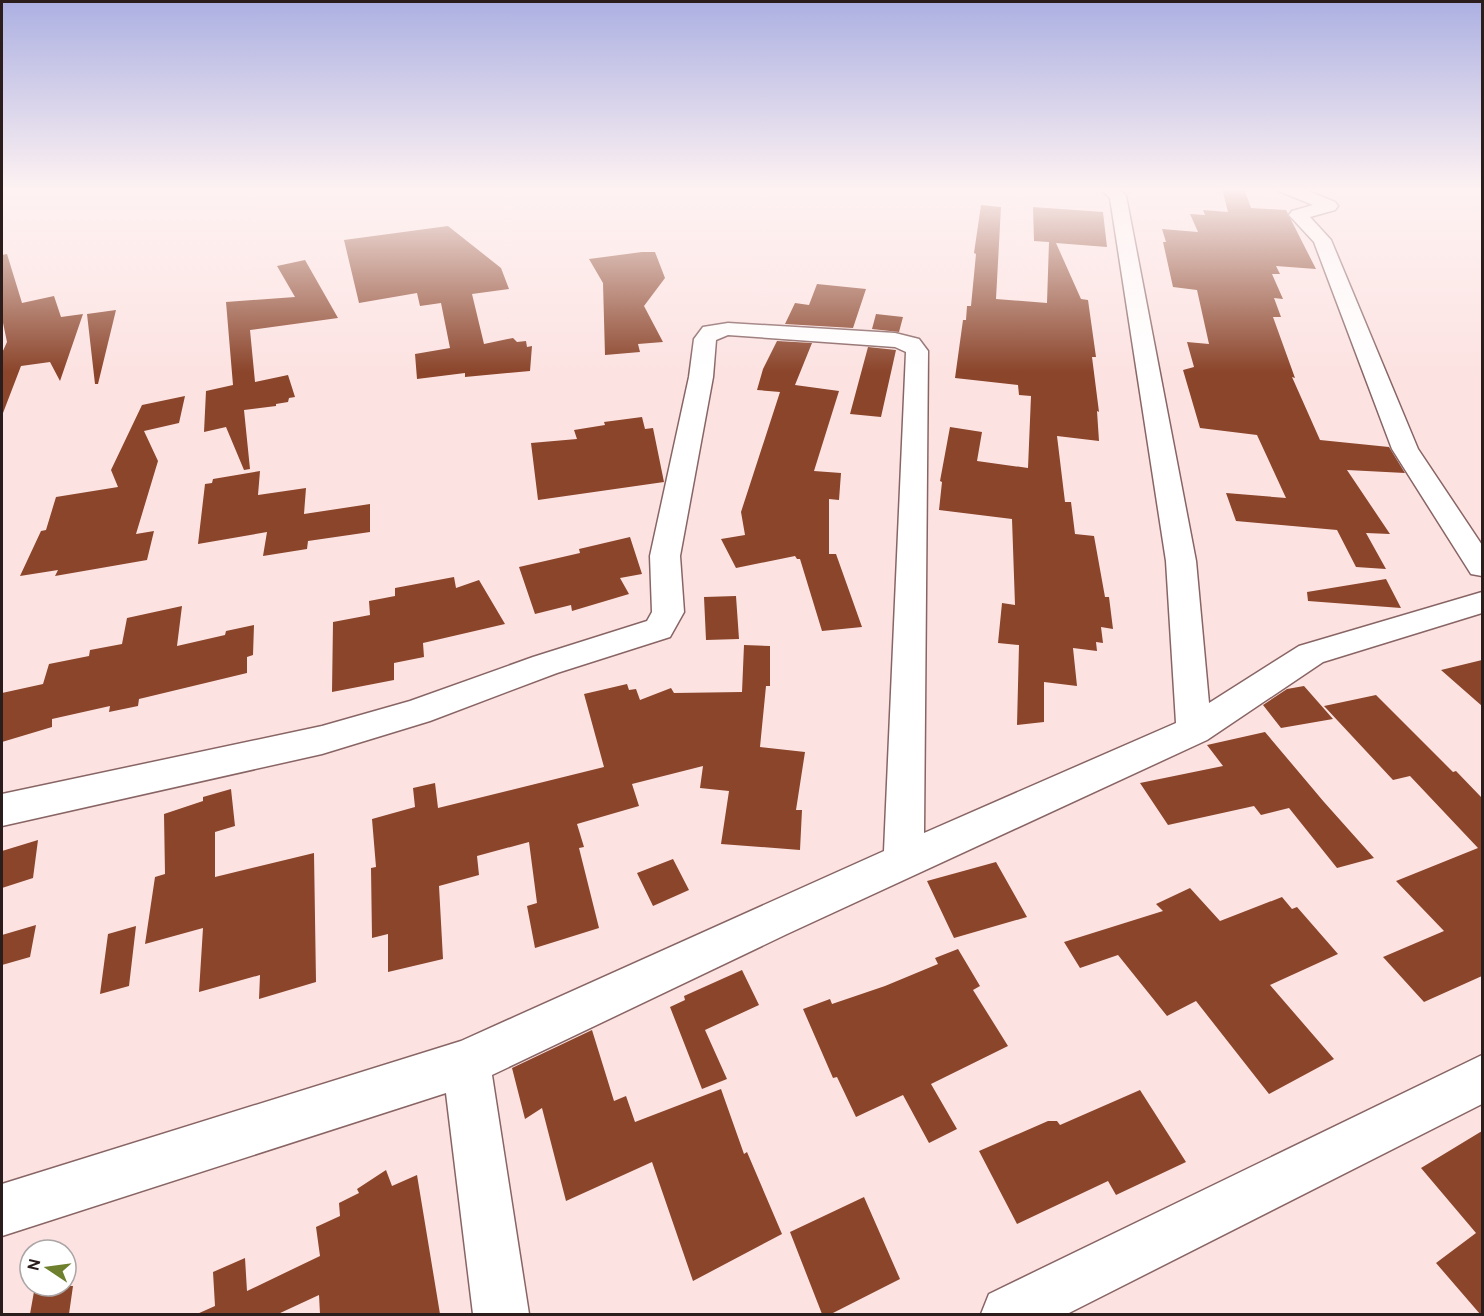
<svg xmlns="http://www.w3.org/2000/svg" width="1484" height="1316" font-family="Overpass,sans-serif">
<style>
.building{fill:#8b452b}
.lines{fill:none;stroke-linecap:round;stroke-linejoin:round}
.minor-casing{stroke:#886564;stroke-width:3}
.minor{fill:#fff;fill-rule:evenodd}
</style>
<rect width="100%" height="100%" fill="#fce3e2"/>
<path class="building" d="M1222,189L1245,191L1251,208L1286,210L1316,269L1276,266L1280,274H1272L1283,299L1274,298L1281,317H1273L1295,378L1292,377L1320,440L1389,447L1405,473L1347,470L1390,534L1366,533L1386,569L1356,567L1337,530L1236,521L1226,493L1286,498L1257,435L1200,428L1183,370L1194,367L1187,342L1209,344L1197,290L1173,287L1163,242H1166L1162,229L1198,232L1190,214L1205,215L1203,210L1228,212Z
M981,205L1001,207L996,299L1047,303L1049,242L1034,241L1033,207L1103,212L1107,247L1056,243L1081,299L1088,300L1096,357H1092L1099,412L1097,411L1099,441L1057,436L1065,502H1071L1075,534L1094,536L1105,597H1109L1113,629L1101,627L1103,643L1096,642L1097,651L1073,648L1077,686L1044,682V722L1017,725L1019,645L998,643L1002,603L1015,605L1012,519L939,510L942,482L940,481L950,427L982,432L977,461L1028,468L1031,396L1019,395L1018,385L955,378L963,320H966L967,306H971L976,254L974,253Z
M448,226L501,268L509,289L472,294L484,344L513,338L517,342L526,341L527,347L532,346L530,371L465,377V373L417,379L415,354L450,348L441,303L420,306L417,293L359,303L344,240Z
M642,252H655L665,278L644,306L663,342L638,344L640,352L605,355L603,283L589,259Z
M7,254L22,303L54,296L61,317L83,314L60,381L50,362L21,366L3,413L2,353L7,342L2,318V255Z
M305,260L338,318L250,330L255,382L288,375L295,397L289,398L288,402L276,404V406L244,410L250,469L244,470L226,427L204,432L206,391L233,385L226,302L295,297L277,266Z
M817,284L866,289L853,328L785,324L795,303L809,305Z
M116,310L98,384H95L87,314Z
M876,314L903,317L899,332L872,329Z
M777,341L812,343L795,385L839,391L814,471L841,473L839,500L829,499V554H836L862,627L822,631L800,559H797L795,556L736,568L721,539L745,535L741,512L780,392L757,390L763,369Z
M868,347L896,350L881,417L850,414Z
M185,396L179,423L144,431L158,461L136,534L154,531L147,560L55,576L58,570L20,576L41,531L46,530L56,497L118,487L111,470L142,405Z
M642,417L645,429L653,428L664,482L538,500L531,443L577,439L574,430L605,425L604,422Z
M260,471L258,495L306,488L304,514L370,504V532L308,541L307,549L263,556L267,532L198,544L205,484L212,483L213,479Z
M630,537L642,574L620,578L629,594L572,611L571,605L535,614L519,567L580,553L579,549Z
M454,577L456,588L479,580L505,624L423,643L424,657L394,663V680L332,692L333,622L370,615L369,601L395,596V588Z
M1386,579L1401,608L1308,601L1307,592Z
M736,596L739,639L706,640L704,597Z
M182,606L177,646L225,635L226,631L254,625L253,655L247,657V673L139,699L138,706L109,712L110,706L52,719V727L2,742V693L43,684L49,664L89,656L90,650L122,644L127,618Z
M744,645L770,646V686H766L760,747L805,752L796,810H802L800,850L721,844L729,791L700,788L703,766L632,784L639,806L577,824L584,847L579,848L599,928L535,948L527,906L537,903L529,842L477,856L479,875L439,886L443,959L388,972V934L372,938L371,868L376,867L372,819L415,807L413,788L435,783L438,808L604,767L584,694L627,684L629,690L636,689L640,700L671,688L674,693L742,692Z
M1482,660V706L1441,670Z
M1304,686L1333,719L1281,728L1263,705L1287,689Z
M1376,695L1453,772L1456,771L1482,798V976L1424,1002L1383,957L1444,931L1396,881L1478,848L1410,776L1393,780L1324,706Z
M1265,732L1324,802L1374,858L1337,868L1289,808L1261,815L1254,806L1168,825L1140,783L1223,766L1207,745Z
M231,789L235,826L215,832V877L314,853L316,982L259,999L260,975L199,992L203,928L145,944L155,877L165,874L164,814L203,801V797Z
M38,840L33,878L2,888V851Z
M673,859L689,890L653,906L637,873Z
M996,862L1027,917L954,938L927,881Z
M1190,888L1220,921L1282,897L1292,909L1297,907L1338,954L1270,985L1334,1059L1269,1094L1196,1001L1167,1016L1118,955L1080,968L1064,942L1163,911L1156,904Z
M36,925L30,957L2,965V935Z
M136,926L129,986L100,994L108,934Z
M958,949L980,986L973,990L1008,1046L931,1084L957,1129L929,1143L903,1095L856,1117L837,1077L833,1078L803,1009L830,999L832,1004L885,986L938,964L935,958Z
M742,970L759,1005L705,1030L727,1079L702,1089L670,1007L685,1000L684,996Z
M592,1030L614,1101L626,1096L635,1122L721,1089L744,1154L747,1152L782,1234L693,1281L652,1162L566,1201L542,1108L525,1119L512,1068Z
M1140,1090L1186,1162L1116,1195L1108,1181L1017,1224L979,1151L1048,1121H1057L1060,1125Z
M1482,1131V1314H1480L1436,1263L1476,1233L1421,1168Z
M386,1170L392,1186L417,1175L440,1314H320L319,1295L278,1314H197L215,1306L213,1272L245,1258L247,1291L320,1256L316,1227L340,1216L339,1203L359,1193L357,1189Z
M864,1197L900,1279L831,1314H822L790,1232Z
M35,1286H73L69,1314H30Z"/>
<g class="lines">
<g class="minor-casing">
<path id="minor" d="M1099,188H1118L1126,196L1196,561L1209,703L1299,646L1482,592V613L1323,662L1207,740L787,934L492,1075L529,1314H473L446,1093L2,1236V1184L461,1041L884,851L906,352L895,347L728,335L716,340L713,377L680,556L684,612L670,637L557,673L430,721L322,754L2,826V794L322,726L410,701L533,657L647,621L652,612L650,556L689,377L694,339L703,327L728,323L895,333L919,339L928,351L924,833L1176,723L1166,561L1110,198Z
M1277,188H1300L1335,202L1338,206L1335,210L1310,217L1331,240L1418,449L1482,545V576L1471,574L1392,449L1314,242L1289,215L1292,211L1313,205L1279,191Z
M1482,1055V1104L1067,1314H981L989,1294Z"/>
</g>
<use href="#minor" class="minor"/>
</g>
<linearGradient id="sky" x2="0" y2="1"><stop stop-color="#acb0e2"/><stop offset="0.51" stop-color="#fef2f2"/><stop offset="1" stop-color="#fef2f2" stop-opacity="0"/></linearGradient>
<rect width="1484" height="372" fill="url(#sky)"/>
<rect width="1484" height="1316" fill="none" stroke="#2c1d1d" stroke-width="6"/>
<g transform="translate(48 1268) rotate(283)"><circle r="28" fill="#ffffff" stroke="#aba5a5" stroke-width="1.5"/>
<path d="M0-4.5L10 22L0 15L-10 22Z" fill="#6e7f2e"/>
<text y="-9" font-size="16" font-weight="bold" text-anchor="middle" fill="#2c1d1d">N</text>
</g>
</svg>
